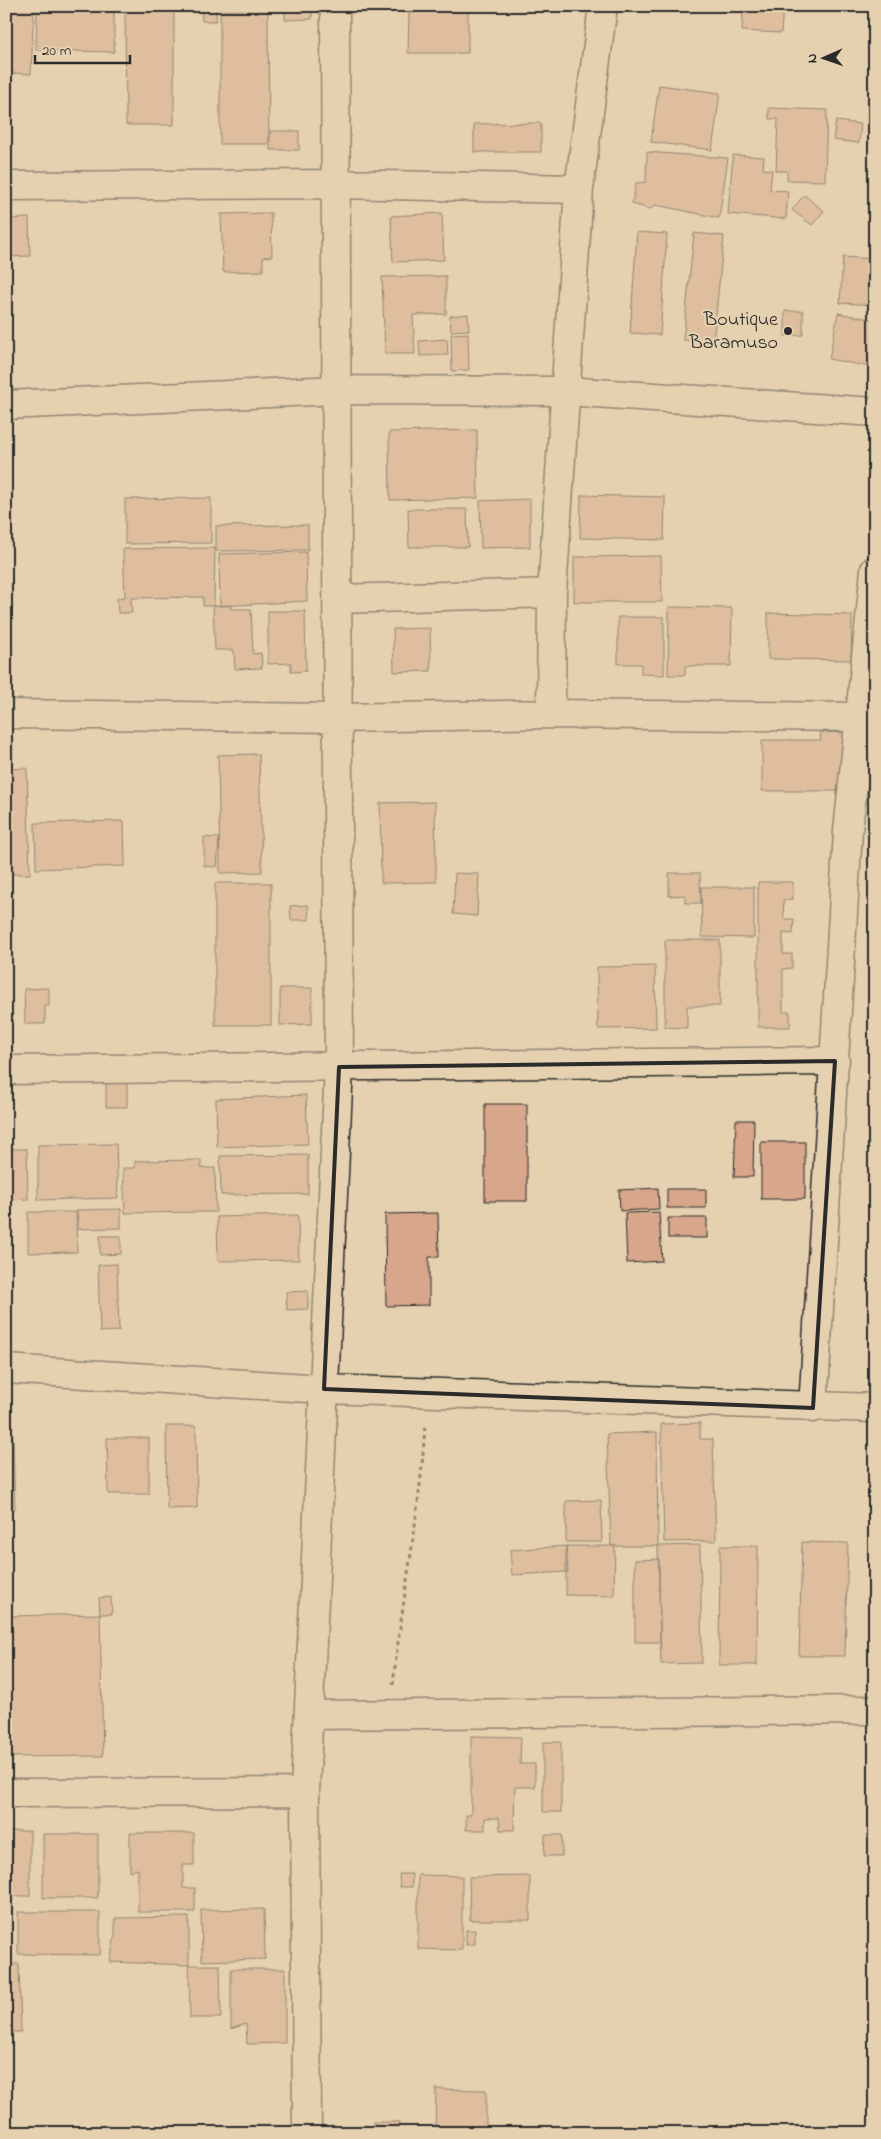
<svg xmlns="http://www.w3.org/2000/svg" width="881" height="2139" font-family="'Indie Flower',sans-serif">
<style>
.building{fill:#d8a68b;stroke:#2b2b2b}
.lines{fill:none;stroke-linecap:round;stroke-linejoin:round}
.minor-casing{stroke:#2b2b2b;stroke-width:31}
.path{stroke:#2b2b2b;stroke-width:3;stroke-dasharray:4 4;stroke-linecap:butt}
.minor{stroke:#e5d1af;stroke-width:28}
.marked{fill:none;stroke:#2b2b2b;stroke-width:4;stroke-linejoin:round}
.poi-dot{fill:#2b2b2b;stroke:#e5d1af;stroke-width:2}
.labels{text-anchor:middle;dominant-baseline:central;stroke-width:4.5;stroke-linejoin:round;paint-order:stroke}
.poi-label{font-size:20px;fill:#2b2b2b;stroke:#e5d1af;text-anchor:end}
</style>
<rect width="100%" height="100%" fill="#e5d1af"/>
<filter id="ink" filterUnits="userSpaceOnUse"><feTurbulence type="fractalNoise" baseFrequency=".02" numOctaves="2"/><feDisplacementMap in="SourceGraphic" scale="10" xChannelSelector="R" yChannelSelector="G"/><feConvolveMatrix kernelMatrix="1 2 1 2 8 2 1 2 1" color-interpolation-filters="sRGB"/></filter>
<g filter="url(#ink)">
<path class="building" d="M6,6H34L31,74L6,73Z
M37,6H114V52L36,50Z
M201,6H216V21H202Z
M312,6V19L285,20V7Z
M743,6H783L781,33L742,31Z
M125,8H174V125H126Z
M268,9L269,144H220V10Z
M409,11H468V53H408Z
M659,85L720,93L712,150L651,142Z
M769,108L827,110L825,181L787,180V171H776L778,119H769Z
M836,121L861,124L859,143L833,140Z
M541,123V152H474V124Z
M270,131H299V150H270Z
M647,152L728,158L719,218L656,205L650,209L632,204L636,183L646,182Z
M733,155L764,157L763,169L772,170L770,190L788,191L786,219L728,214Z
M804,195L824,211L812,225L792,210Z
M271,213L272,256L263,257V271L223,272L221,214Z
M442,213L444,260L393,262L391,216Z
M29,218L30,256L6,257V219Z
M637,232L667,234L660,335L630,333Z
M694,233L724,236L713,343L683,340Z
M843,257L875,259V305L840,303Z
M446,276V314L413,315L415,354H385L382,277Z
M785,311H803V335L785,336Z
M838,313L875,320V368L829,359Z
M468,314L469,330L451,331L450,316Z
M468,333L469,370L452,371L451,334Z
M447,339L448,355L420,356L419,341Z
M477,430L478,498L390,500L389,432Z
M581,495L665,497L664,540L580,538Z
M211,498V543L125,544V499Z
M530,499V547L481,548L480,501Z
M408,509H467L468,547H409Z
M308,525V550L216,551V526Z
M215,548L214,606H203V597L131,598L132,613H118L117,598L125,597L123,549Z
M306,552L307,601L220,606L219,554Z
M661,556L662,602H574V557Z
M231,605V609H251L253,654L261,653L262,668L235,669L234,650H215L213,606Z
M669,607L732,608L731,666H685V675H668Z
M268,611H305L306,671L291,672V663L268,664Z
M768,613L852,615L851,660L768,659Z
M618,617H664V675L641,674V664H618Z
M430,628L431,671L394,672L393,629Z
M820,732L847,733V791H762V740H821Z
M259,754L262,872L220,873L218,755Z
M27,768L30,874H7L6,769Z
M435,802L436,882L381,883L380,803Z
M124,821L125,866L36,869L35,823Z
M204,837L219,838L217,867L204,866Z
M455,873L479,874L477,916L453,914Z
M669,873H700L701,903H685V895L669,896Z
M758,882H793V899L783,900L784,919H794L793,934L783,933V954H792V968L783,969V1012H790V1027H758Z
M215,883H271V1025H215Z
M701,887H754V938L702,937Z
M308,905L309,920H291L290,906Z
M665,940H720V1006H687V1028L665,1027Z
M655,966L656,1028L598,1029L597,967Z
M49,988V1006H45V1024H25L24,989Z
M280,988H312V1024L280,1025Z
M127,1081V1107H106V1082Z
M306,1095L308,1144L217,1147L216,1099Z
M485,1104H527V1201H485Z
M736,1120H754L753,1177H734Z
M761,1142H805V1199H761Z
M116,1144L118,1198L38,1200V1145Z
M6,1149H27L28,1199L6,1200Z
M308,1155V1194L221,1195L220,1156Z
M201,1160V1168H215L216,1212L125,1213L123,1168H135V1161Z
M658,1188L659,1209L620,1211L619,1190Z
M667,1189H706V1208H667Z
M121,1209V1228L78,1229L77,1210Z
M28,1212H76L77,1252L28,1253Z
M659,1212L662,1261L627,1263L625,1213Z
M438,1213L439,1257H429V1305L386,1306L385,1214Z
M298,1215L299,1260L218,1261L217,1217Z
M668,1218H707V1238H668Z
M100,1236H121V1254L100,1255Z
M117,1264L119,1331L100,1332L98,1265Z
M308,1291V1309L287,1310L286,1292Z
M700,1423V1439H713L716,1541L664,1542L661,1424Z
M166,1426H196L197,1508L167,1509Z
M657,1432L658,1546H611L607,1434Z
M6,1436H13L15,1509H6Z
M107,1438H149V1494H108Z
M601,1500L602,1542H566V1501Z
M802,1542L848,1543L845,1656H799Z
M700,1545L702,1663L661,1664L658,1546Z
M566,1546H615L614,1596L566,1595Z
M566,1546L568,1572L512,1575L510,1550Z
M720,1546H758L757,1665H719Z
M659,1559L660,1642H635V1560Z
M111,1597L112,1614H100L99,1598Z
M100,1614L103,1756L6,1757V1616Z
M471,1736L521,1737L520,1764H535V1787H515L514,1830H500L499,1818H485V1830H466V1815H471Z
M543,1742H561V1812H543Z
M11,1831H30V1896H11Z
M130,1833H194V1865H183V1888H195V1912H138V1869L130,1872Z
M43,1834H98V1898H43Z
M545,1835H562V1856H544Z
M399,1874H412V1887H400Z
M418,1875L462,1876V1950L418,1949Z
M530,1876V1920H470L469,1877Z
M264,1909L265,1959L202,1961L201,1910Z
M18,1912H100V1955L18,1954Z
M189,1917V1965L110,1962L115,1934V1918Z
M466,1930H475V1944L466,1945Z
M6,1964H19L21,2032H6Z
M189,1965H220L221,2018H190Z
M231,1969H285V2043L247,2044L246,2024L231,2029Z
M436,2089L486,2090V2133H435Z
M373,2122H399L398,2133H373Z"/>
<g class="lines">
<g class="minor-casing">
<path id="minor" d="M6,186L336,184L579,189
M6,405L338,390L566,391L875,412
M338,599L552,593
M6,714L339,718L551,714L860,717
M551,714L552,593L579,189L603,6
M6,1070L835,1061
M6,1369L324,1389L875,1408
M813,1408L848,831L875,570
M309,1715L875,1710
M6,1793L305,1792
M307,2133L305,1792L339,1067L335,6"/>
</g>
<path class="path" d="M393,1685C402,1597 421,1511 425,1423"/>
<use href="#minor" class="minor"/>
</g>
</g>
<path d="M0 0H881V2139H0ZM835,1061L813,1408L324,1389L339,1067Z" fill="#e5d1af" fill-opacity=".55" fill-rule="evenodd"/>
<path class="marked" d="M835,1061L813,1408L324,1389L339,1067Z"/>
<circle class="poi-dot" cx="788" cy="331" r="5"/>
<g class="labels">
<g class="poi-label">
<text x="778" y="320">Boutique<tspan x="778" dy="23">Baramuso</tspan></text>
</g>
</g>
<rect width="881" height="2139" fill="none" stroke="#e5d1af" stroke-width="25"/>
<rect x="12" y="12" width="856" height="2114" fill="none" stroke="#2b2b2b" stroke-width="2" filter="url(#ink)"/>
<g transform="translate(824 58) rotate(268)" stroke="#e5d1af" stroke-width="4" paint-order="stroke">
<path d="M0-4L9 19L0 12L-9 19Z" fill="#2b2b2b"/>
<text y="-8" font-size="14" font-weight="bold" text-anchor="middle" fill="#2b2b2b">N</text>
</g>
<path d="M35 55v8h95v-8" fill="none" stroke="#2b2b2b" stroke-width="2.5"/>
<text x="42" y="55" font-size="15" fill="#2b2b2b" stroke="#e5d1af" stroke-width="4" paint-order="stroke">20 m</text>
</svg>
